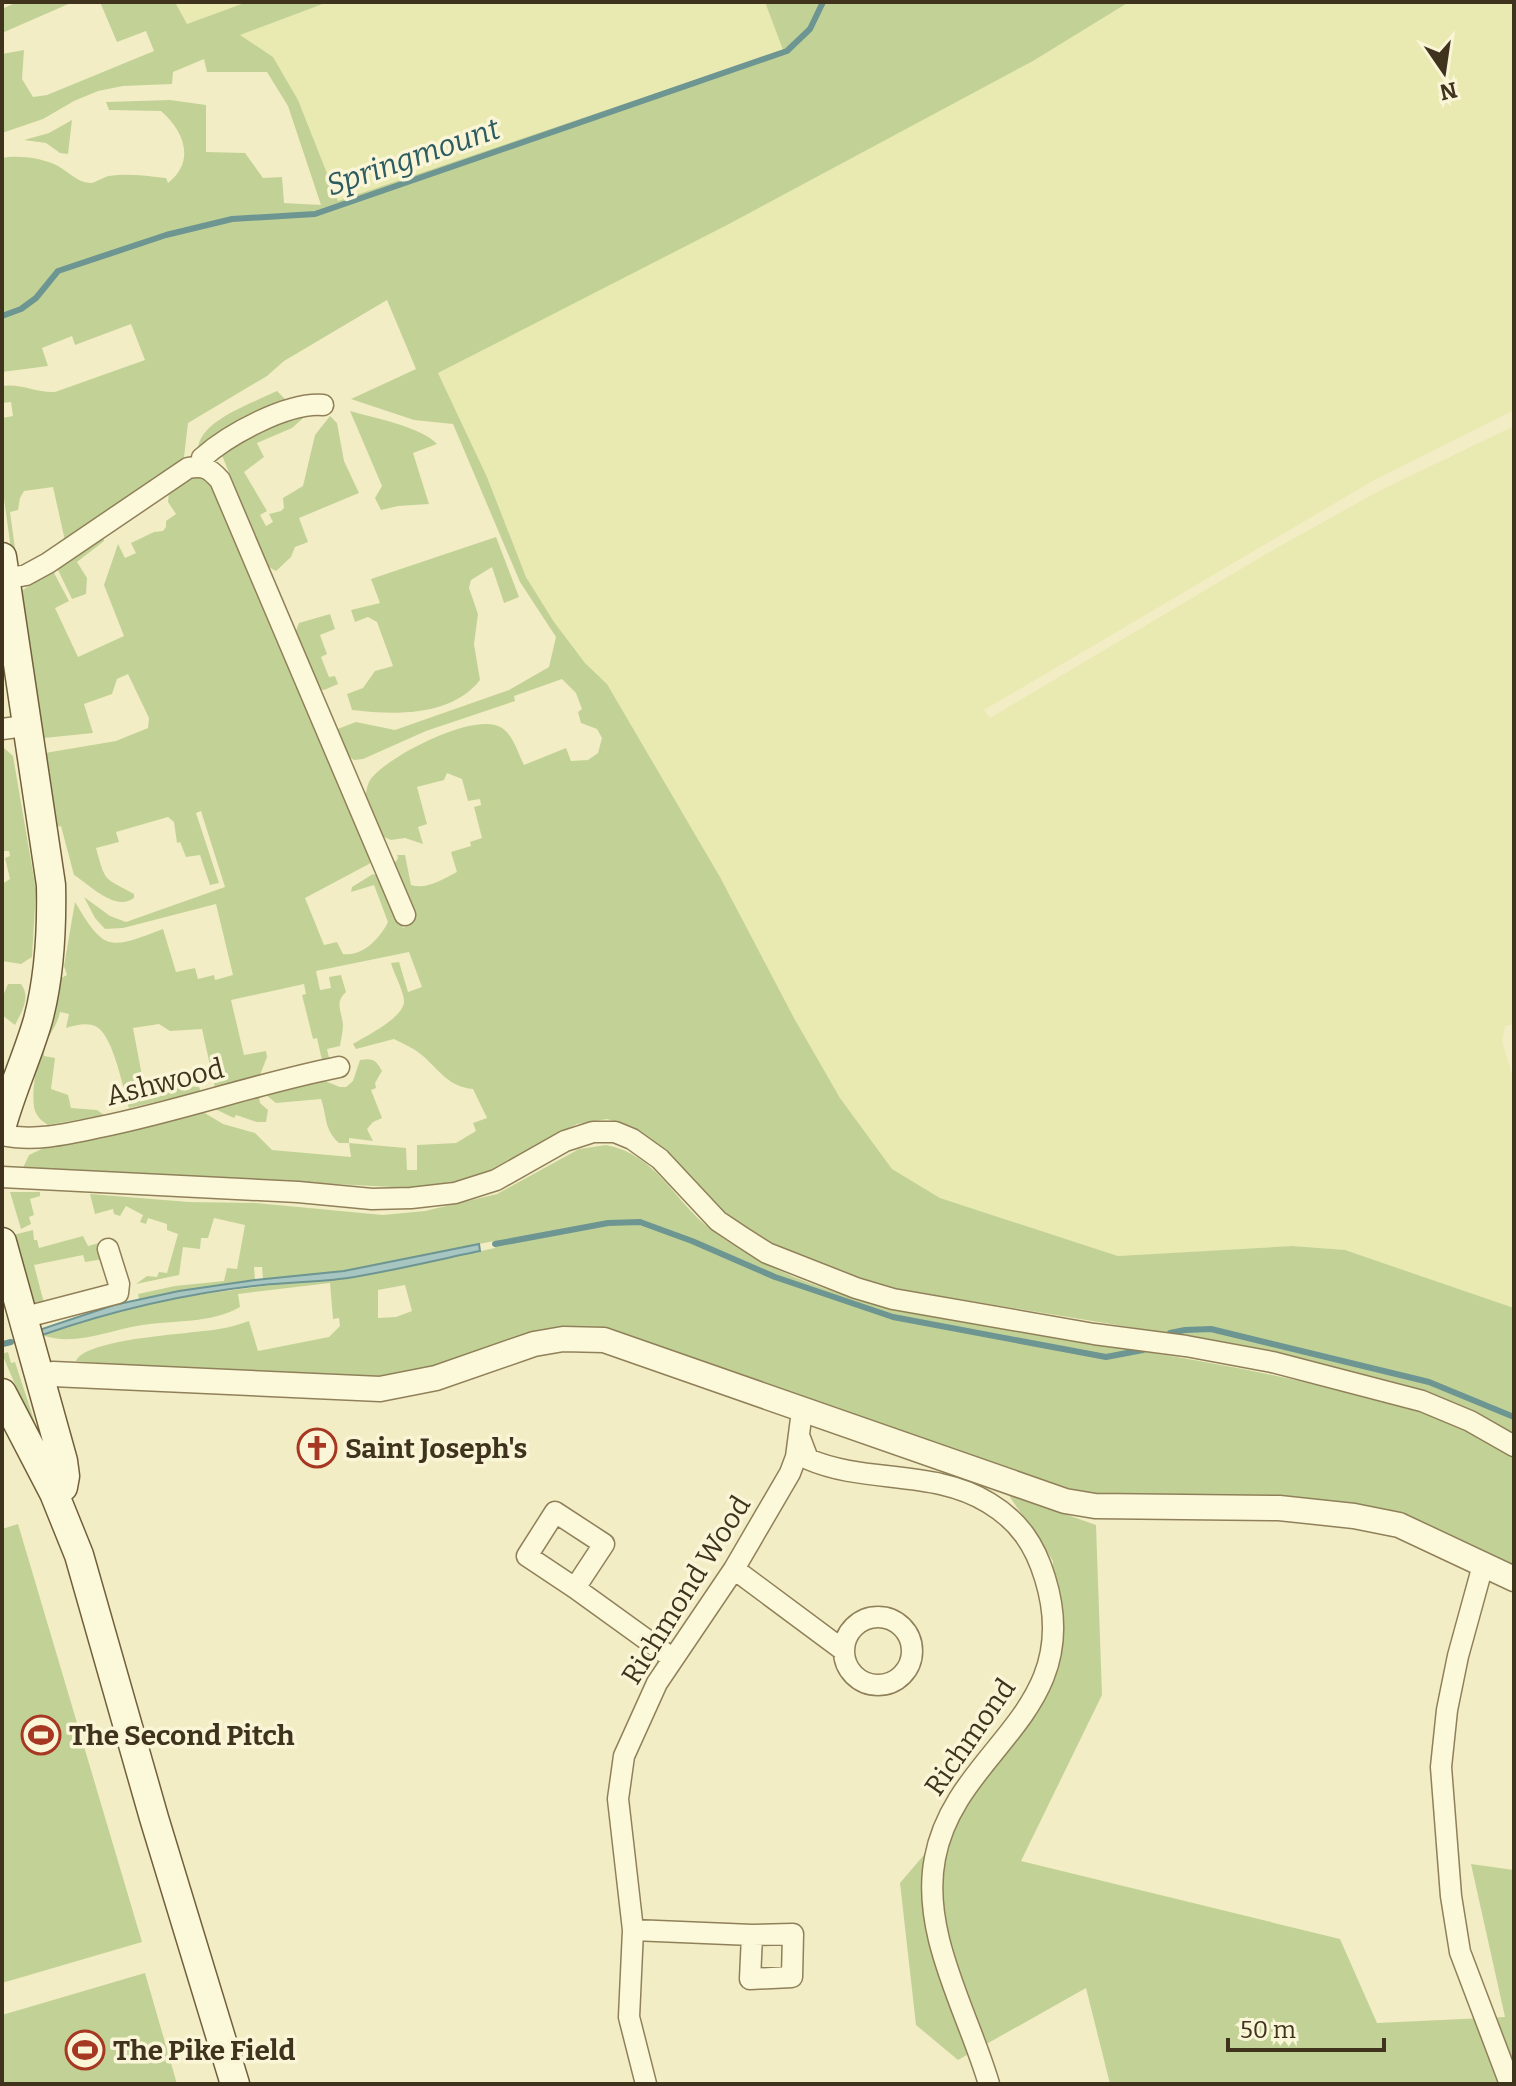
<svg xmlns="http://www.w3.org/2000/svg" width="1516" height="2086" font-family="Bitter,serif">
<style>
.farmland{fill:#e9e9b2}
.green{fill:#c2d297;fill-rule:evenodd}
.water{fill:#a7c6c2;stroke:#6d9592;stroke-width:2}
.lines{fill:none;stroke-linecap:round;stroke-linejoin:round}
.stream{stroke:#6d9592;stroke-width:6}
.minor-casing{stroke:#908059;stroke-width:23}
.tertiary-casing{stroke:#908059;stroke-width:27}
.secondary-casing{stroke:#72603c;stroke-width:31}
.minor{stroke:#fcf8da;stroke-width:20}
.tertiary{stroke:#fcf8da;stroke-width:24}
.secondary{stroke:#fcf8da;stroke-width:28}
.labels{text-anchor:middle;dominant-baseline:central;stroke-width:7;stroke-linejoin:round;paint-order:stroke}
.street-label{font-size:28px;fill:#3f331e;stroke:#f9f5d6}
.poi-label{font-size:28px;font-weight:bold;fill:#3f331e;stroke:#f9f5d6;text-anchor:start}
.water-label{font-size:30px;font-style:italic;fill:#2c5b60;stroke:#f9f5d6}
</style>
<rect width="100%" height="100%" fill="#f3edc5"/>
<path class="farmland" d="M175,2H247L187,24Z
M328,2H765L783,50L338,201L298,100L239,35Z
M1129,2H1514V410L1376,479L984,710L990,718L1266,554L1379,491L1514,426V1024L1505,1026L1502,1041L1514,1081V1308L1345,1250L1292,1246L1119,1256L940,1198L892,1169L840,1098L794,1018L720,877L607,684L585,663L554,622L526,577L487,477L438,373L729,224L1033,61Z"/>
<path class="green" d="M17,2H73L2,33V9Z
M100,2H175L187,24L247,2H328L240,35L273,57L298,100L338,201L783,50L765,2H1129L1033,61L729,224L438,373L487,477L526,577L554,622L585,663L607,684L720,877L794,1018L840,1098L892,1169L940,1198L1118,1256L1292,1246L1345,1250L1514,1308V1436L1196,1338L898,1289L843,1276L803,1259L746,1231L723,1213L665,1152L633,1127L607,1119L577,1124L485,1173L454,1182L412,1188L23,1168L29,1155L48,1146L203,1112L223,1124L255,1133L272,1150L351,1157L349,1143H339C324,1130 327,1116 321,1099L276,1103L266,1095L325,1081L340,1087H346L353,1081L360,1060C373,1058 376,1060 382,1071L375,1083L376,1088L371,1090L382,1118L373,1122L367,1129L373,1141L349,1138V1143L406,1148L407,1170H417V1145L456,1143L476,1131L473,1123L487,1118L473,1089C449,1087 440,1071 423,1056C415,1049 404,1044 394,1039L356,1049L353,1044C366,1036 403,1018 404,1002C404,991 394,974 391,963L399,962L408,992L422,987L409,952L316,971L320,990L331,988L329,977L341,975L346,992C334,1003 342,1011 343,1025C343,1032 341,1039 340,1046L327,1049L329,1058L322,1060L317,1038L313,1039L302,995L306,994L304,984L231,1000L244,1055L266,1051L267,1057L260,1075L215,1088L202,1029L170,1031L159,1024L133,1028L145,1092L186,1086L199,1087L201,1092L129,1108C123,1089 114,1038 97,1027C88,1022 76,1025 66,1028L69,1014L60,1012C56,1031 45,1035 44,1056L55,1058L51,1089L68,1095L71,1108L97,1110L104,1115L48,1125C42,1121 38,1118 35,1111C27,1084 51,1009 59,979L67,975L64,966L75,902C105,953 110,949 163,929L176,972L195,968L198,979L214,975L215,980L233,975L216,904L123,928L105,929L95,918L84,897L110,916L126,922L225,887L201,811L196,813L219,883L210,885L200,855L186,857L180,842L177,843L174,822L168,817L116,832L119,842L96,848C106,884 104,877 134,894V898C115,912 90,885 74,875L61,826L52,828L45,753L116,741L148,728L149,718L128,674L117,679L112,694L84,704L93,733L44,738L38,724L21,591L53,571L69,601L55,608L78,657L124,636L104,585L118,544L125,558L136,553L131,543L154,532L163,531L166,527V521L176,514L168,502L169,492L190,478H206L213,485L375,857L369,864L305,898L324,945L337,942L343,954C363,957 380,938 388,922L374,885L351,892L352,887L373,874L381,877L403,928L415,921L392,867L398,858L397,855H405L411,885C427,890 443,879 457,872L451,852L471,846L470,842L482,838L474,807L481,805L480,799L468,801L462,779L447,773L444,780L417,787L427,824L418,827L423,844L405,838L391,840L384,837L365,798C366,792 367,785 370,780C386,757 476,710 502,728C513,735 518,753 524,765L566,748L571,761L588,760L598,753L602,738L597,729L581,723L578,712L582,709L576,693L562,679L514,696L515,701L426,731L363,759L354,760L347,755L335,730L356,722L395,730L509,690L549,667L556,637L520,582L453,424L414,420L351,399L416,369L387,300L284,361L267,376L188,423L184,457L177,469L66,545L53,487L24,491L20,498L18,510L10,512L17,563L13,564L2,484V418L13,416L11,402L2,403V386C21,383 36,393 55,392L145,360L131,324L75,345L72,336L42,348L48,366L2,372V158C18,155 43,158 58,166C69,172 78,183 91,183C97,182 103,177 109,176C127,173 147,176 166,178L168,183C196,161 184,131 161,111L109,110L106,102L170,100L206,105V152L245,153L263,178L282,177L284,203L321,205L288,106L267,72H207L204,59L173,72L172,84L123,86L98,91L74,101L43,119L2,133V54L24,50L22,79L33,97L47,95L154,51L146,31L117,42Z
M72,120L68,154L60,153L46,143L24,140L49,133Z
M277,391L291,405L198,451C197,421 253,403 277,391Z
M350,411C374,418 422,427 437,444L413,453L429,504L398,506L381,510L375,498L382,486Z
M310,412L292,428L257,443L264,457L244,472L267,511L260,515L266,526L273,522L269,514L281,511L284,508L283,498L303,486L315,435L330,416L337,423L344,461L359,493L299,518L308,542L295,547L291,557L276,571L267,566L221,453L225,445Z
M103,536L104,541L77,562L87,578L86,594L72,599L57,568Z
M496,537L519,597L504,603L492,567L471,580L469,588L478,614L474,644L480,680C451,717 395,715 352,710L347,694L363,688L375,671L393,666L377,622L368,617L355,622L351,610L380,603L371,579Z
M330,614L335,629L320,635L327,654L321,657L329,677L335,676L338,684L324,690L315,688L293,638L299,623Z
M4,748L13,756L36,890L32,957L21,964L2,961V884L10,879L5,858L10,856L9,851H2V749Z
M8,984H21C31,997 22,1011 15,1025L2,1015V998Z
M259,1097L260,1103L268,1110L266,1122H257L236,1115L234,1118L215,1109Z
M606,1145C658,1155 673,1201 712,1230C739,1251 775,1270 807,1282C876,1309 947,1319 1019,1331C1124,1349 1229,1363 1334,1389C1363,1396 1393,1402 1421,1412C1453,1424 1484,1440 1514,1456V1572L1399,1519L1094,1499L590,1328L401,1378L207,1373L76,1361C86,1338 192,1334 219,1329C229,1328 239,1324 249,1321L258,1351L329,1337L340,1326L339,1318L333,1319L330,1283L238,1294L240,1307C210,1324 175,1320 142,1325C109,1330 75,1347 42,1335L116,1312L181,1297L406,1267L495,1248L494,1241L344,1271L263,1279L262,1267H254L255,1280L139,1299L138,1294L175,1286L224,1281L227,1268L237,1269L245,1225L214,1218L208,1238H201L200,1249L183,1247L179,1275L136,1284L147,1276L157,1277L159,1272L167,1273L178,1234L167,1230V1224L148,1218L146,1224L140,1222L143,1215L126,1206L120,1216L114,1214L113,1209L95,1214L90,1194L189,1202L256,1203L383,1215L425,1211L497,1194L579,1149ZM405,1285L412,1311L396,1317L378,1318V1290Z
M10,1192H40V1196L30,1199L34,1215L29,1217L31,1224L21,1229Z
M33,1230L34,1240H37L39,1248L83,1236L88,1246L99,1243L104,1259L85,1262L83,1255L34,1265L44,1303L33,1305L13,1235Z
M8,1352L11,1363L15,1362L36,1426L24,1405L2,1354Z
M1008,1494L1096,1525L1102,1695L1021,1861L1340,1939L1377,2023L1505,2017L1471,1864L1514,1870V2084H1110L1086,1988L958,2060L916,2025L900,1883L952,1822L1047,1689L1053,1561Z
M18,1524L142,1942L2,1983V1529Z
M145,1973L177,2084H2V2015Z"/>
<path class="water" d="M479,1244L480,1251C436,1260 392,1271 348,1278C320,1282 291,1282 263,1285C187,1293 114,1310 42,1335L39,1330L114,1305L179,1291L255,1280L344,1271Z"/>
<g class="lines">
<path class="stream" d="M2,316L21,309L36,298L58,271L166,235L232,219L315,214L787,51L810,29L823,2
M495,1244L608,1223L640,1222L692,1241L775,1277L893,1317L1106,1357L1143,1350
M1170,1333L1185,1330L1211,1329L1429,1382L1514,1417
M3,1344L11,1342"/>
<g class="minor-casing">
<path id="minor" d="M202,465V458C229,434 288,402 323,405
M5,579L26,575L48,563L188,468C204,465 209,468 220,480L405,915
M2,729L25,726
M2,1135C34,1142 68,1134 100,1127C180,1111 258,1083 339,1067
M2,1177L298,1192L372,1199L411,1198L455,1193L496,1180L565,1141L593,1132H615L632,1139L660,1159L718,1221L742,1237L767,1253L856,1288L893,1299L1094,1334L1186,1346L1272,1362L1422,1401L1470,1421L1514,1446
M22,1318L118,1293L119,1284L108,1249
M800,1438L808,1459C865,1484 935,1469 989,1503C1019,1521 1035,1545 1045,1578C1087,1713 955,1749 935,1858C920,1933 968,2012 989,2084
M555,1512L604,1544L575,1588L527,1556Z
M1483,1565L1458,1656L1447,1710L1441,1767L1451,1896L1460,1952L1510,2084
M734,1569L843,1650
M575,1588L672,1658
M844 1651a34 34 0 1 1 68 0a34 34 0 1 1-68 0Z
M633,1930L752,1935
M793,1934L792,1977L750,1979L752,1935Z
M646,2084L629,2017L633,1930L618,1799L624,1756L657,1683L734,1569L790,1473L796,1457L802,1411"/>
</g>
<g class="tertiary-casing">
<path id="tertiary" d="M39,1377L53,1374L380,1389L436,1378L534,1344L563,1339L604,1340L1065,1501L1095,1506L1279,1508L1354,1516L1399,1525L1514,1579"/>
</g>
<g class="secondary-casing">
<path id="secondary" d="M2,557L51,885C52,930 50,975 38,1020C28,1055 12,1089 2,1125
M2,1242L63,1461L65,1476L63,1487L54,1493
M2,1393L54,1493L79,1555L154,1818L235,2084"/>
</g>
<use href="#minor" class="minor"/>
<use href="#tertiary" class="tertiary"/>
<use href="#secondary" class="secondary"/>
</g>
<defs>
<g id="church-ring" transform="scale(2)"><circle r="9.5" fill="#f9f5d6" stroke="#a63722" stroke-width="1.5"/><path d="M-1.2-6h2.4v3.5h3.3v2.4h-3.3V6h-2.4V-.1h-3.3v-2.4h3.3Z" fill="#a63722"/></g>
<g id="stadium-ring" transform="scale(2)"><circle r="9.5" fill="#f9f5d6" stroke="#a63722" stroke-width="1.5"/><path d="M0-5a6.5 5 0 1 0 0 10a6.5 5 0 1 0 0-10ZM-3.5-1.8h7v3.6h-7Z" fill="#a63722"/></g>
</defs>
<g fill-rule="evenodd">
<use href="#church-ring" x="317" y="1448"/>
<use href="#stadium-ring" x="41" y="1735"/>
<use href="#stadium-ring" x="85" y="2050"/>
</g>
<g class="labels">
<g class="street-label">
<text transform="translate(165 1082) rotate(-14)">Ashwood</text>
<text transform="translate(686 1590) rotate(-58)">Richmond Wood</text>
<text transform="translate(970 1737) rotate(-55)">Richmond</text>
</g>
<g class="poi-label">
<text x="345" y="1448">Saint Joseph's</text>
<text x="69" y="1735">The Second Pitch</text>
<text x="113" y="2050">The Pike Field</text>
</g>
<g class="water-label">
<text transform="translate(413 157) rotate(-19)">Springmount</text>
</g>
</g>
<rect width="1516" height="2086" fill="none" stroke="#3f331e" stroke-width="8"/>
<g transform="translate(1444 72) rotate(167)" stroke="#f9f5d6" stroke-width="6" paint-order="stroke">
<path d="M0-6L14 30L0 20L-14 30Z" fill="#3f331e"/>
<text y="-12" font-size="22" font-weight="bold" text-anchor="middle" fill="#3f331e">N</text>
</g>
<path d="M1228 2038v12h156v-12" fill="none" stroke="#3f331e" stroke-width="4"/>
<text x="1240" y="2038" font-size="24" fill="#3f331e" stroke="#f9f5d6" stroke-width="6" paint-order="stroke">50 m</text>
</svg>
